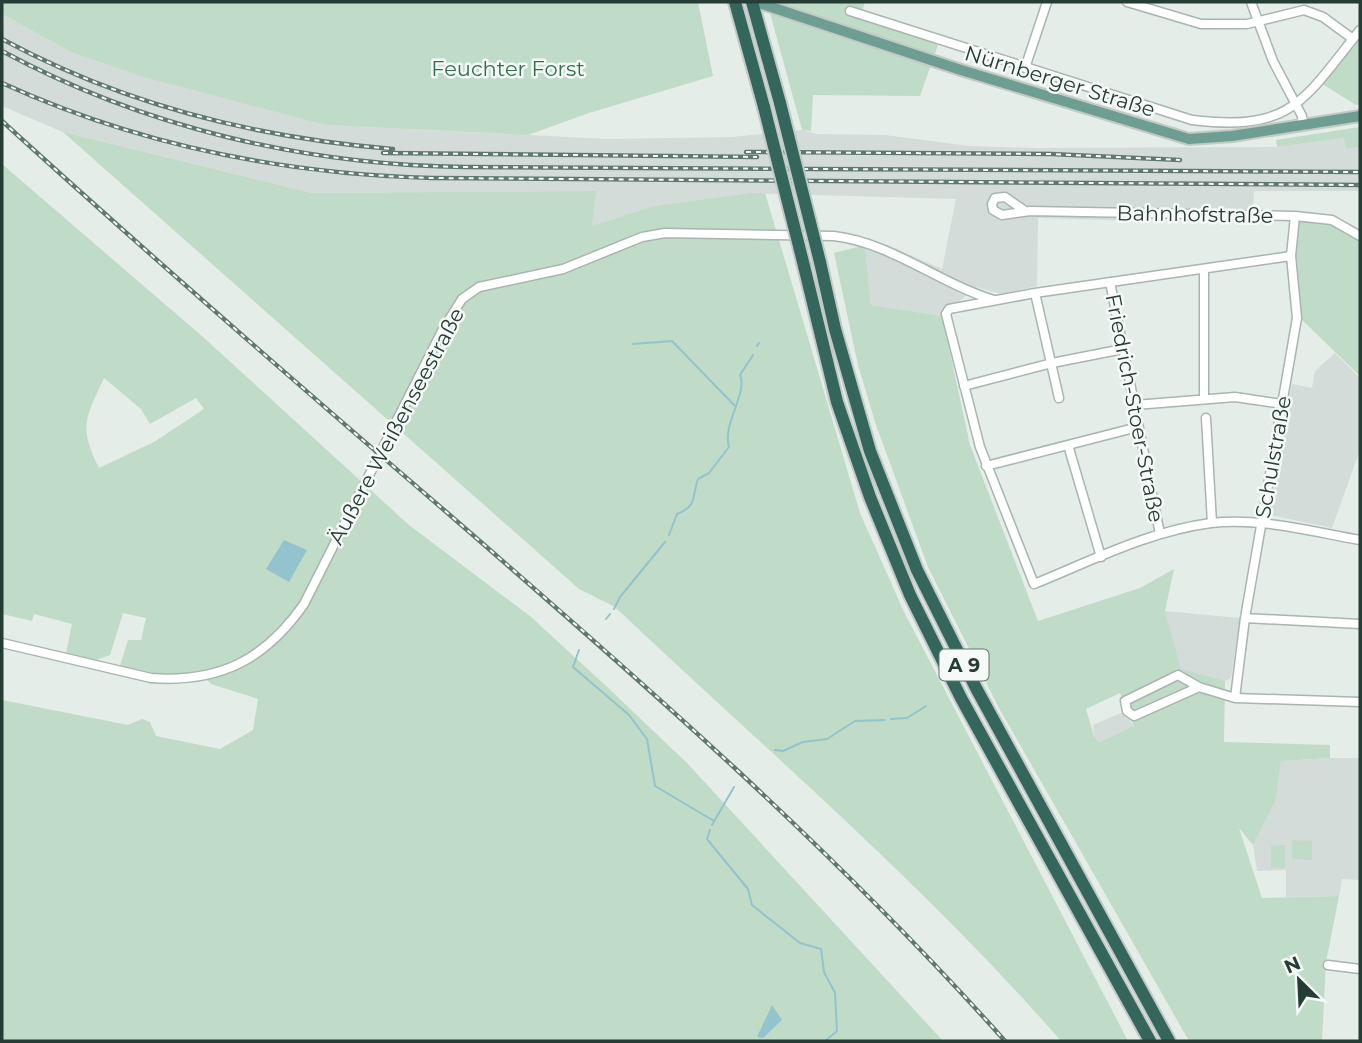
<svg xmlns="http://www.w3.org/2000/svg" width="1362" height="1043" font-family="Montserrat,sans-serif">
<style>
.built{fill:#d3dcd8}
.green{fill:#c0dbc7;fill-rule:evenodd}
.water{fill:#93c3cc}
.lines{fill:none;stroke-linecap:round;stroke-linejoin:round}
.stream{stroke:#93c3cc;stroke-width:2}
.minor-casing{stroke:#a8b5b0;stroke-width:11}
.major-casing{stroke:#c2c9c7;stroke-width:14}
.highway-casing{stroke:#c2c9c7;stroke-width:16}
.minor{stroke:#fff;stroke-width:8}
.major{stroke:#6e9e91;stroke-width:10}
.highway{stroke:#34665b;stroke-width:12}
.rail-casing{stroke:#617871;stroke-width:4.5}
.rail{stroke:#f5f9f7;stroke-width:2;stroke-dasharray:5;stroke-linecap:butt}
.highway-bridge-casing{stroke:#c2c9c7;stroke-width:16;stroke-linecap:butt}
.highway-bridge{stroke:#34665b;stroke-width:12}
.labels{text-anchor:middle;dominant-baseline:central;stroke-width:5;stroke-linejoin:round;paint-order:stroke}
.shield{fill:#f5f9f7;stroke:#647570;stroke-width:2}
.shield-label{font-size:19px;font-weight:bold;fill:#263d36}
.park-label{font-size:21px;fill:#34704a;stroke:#f5f9f7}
.street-label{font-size:21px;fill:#263d36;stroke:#f5f9f7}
</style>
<rect width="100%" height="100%" fill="#e5ede9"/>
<path class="built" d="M2,14L71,52L326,125L608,139L732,137L802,130L817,134L885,135L969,146L1038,148L1277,147L1344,138L1346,149L1360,147V191H1254L1253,209L1137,208L1136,221L1038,218L1037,286L1001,294L976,287L942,316L871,305L865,245H887L942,269L956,199L749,193L653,206L592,226L595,191L312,193L63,132L2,106Z
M1335,353L1360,378V450L1332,528L1270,515L1292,384L1312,388L1315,371Z
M1165,611L1240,618L1231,678L1225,681L1181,670Z
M1123,712L1134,726L1099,742L1094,736L1093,725Z
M1330,758H1360V880L1342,879L1339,896L1286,897V870L1257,871L1253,845L1276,800L1281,761Z"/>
<path class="green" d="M2,2H698L713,76L589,113L528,135L326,125L144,77L71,52L2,14Z
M767,2H865L861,15L938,45L920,96L813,95L811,131L802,130Z
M1360,25V104L1356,105L1316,80Z
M1360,127V147L1346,149L1344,138L1277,147L1276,140Z
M63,132L312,193L596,191L592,226L653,206L749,193H765L860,513L904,612L1128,1041H1061C925,885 765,749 615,607L579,589Z
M2,164L203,337L409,525L530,616L604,684L687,763L943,1041H2V700L128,725L142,719L150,722L156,736L220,749L253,730L258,699L211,684L201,674H160L120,666L128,640H141L146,618L123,613L110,655L96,660L66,653L72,624L34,614L32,621L2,614ZM104,378L141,409L150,424L196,398L204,409L154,442L99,468C78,426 86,418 104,378Z
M1298,220L1330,224L1360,241V376L1300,318L1294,255Z
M865,245L871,305L942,316L970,445L1038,621L1140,588L1174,569L1165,611L1181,669L1225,681L1224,742L1330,745V758L1281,761L1276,800L1253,845L1239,828L1262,898L1339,896L1326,962L1322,1041H1189L999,708L928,567L876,425L858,365L834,253ZM1120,693L1134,726L1099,742L1094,736L1086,709Z
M1292,840L1312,841V860L1292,859Z
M1285,845V868H1271V846Z"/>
<path class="water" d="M284,540L307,550L289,582L266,569Z
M772,1005L782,1020L763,1038L757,1037Z"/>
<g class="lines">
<path class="stream" d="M633,344L672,341L734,405
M757,346L759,343
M669,535L677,514C698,505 691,499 698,479L709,473L729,447C722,423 748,394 740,375L753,355
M614,609L620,597L665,542
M606,619L610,614
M579,650L573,667L629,715L647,739L655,786L714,821
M891,719L907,718L926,706
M775,750L783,751L803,742L827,739L855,721L885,720
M712,825L734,787
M710,830L707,839L748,889L752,905L800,943L821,949L824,972L835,993L837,1031L825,1041"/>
<g class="minor-casing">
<path id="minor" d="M1127,2L1201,24H1247L1304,10L1323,17L1353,39
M1251,2L1273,61L1302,116L1303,126
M850,11L1192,120C1292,132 1303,101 1360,30
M1025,68L1047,2
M1025,211L1005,197L995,198L992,204L993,210L1002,215L1030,211L1295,216L1332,220L1360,236
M1291,256L1035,293L949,309L946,314L980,447L1034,584C1091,561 1149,531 1211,523C1259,517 1313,532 1360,540
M1204,269V398
M1110,282L1160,534
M1035,293L1059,398
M964,386L1052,363L1123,349
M1135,405L1235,397L1282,404
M1206,418L1212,523
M1068,445L1101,557
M986,466L1138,427
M1245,618L1360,624
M2,643L151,678C219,683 265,660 304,604L442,331L462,299L479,287L563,269L642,237L665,233L834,236C892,243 938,283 994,300
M1199,687L1134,716L1127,711L1125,701L1178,675L1199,687L1235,698L1360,702
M1235,698L1245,618L1297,318L1291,256L1295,216
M1328,965L1360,969"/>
</g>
<g class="major-casing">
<path id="major" d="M756,2L961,70L1189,139L1232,136L1360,116"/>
</g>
<g class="highway-casing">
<path id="highway" d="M735,2L764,107
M752,2L780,103
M820,262L835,329L870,451L917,570L976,688L1169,1041
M804,266L837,402L870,497L910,595L961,698L1150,1041"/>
</g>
<use href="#minor" class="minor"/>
<use href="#major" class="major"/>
<use href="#highway" class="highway"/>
<g class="rail-casing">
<path id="rail" d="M2,39C122,104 257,138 393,149
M2,51C143,127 304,165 464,167L1360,172
M2,83C138,145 282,174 432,178L1360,185
M2,121C147,253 295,382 444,510C639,679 833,848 1005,1041
M746,152L1051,154L1180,160
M383,153L757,157"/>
</g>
<use href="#rail" class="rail"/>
<g class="highway-bridge-casing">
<path id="highway-bridge" d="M780,103L820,262
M764,107L804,266"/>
</g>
<use href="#highway-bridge" class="highway-bridge"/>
</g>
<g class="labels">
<rect class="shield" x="939.5" y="649.5" width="49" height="31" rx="5"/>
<g class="shield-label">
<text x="964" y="665">A 9</text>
</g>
<g class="park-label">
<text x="508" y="68">Feuchter Forst</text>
</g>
<g class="street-label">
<text transform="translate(1060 81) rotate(17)">Nürnberger Straße</text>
<text transform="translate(1195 214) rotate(1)">Bahnhofstraße</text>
<text transform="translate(1135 408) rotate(79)">Friedrich-Stoer-Straße</text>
<text transform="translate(396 426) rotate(-62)">Äußere Weißenseestraße</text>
<text transform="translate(1273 457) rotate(-80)">Schulstraße</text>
</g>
</g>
<rect width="1362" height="1043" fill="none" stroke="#263d36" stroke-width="7"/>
<g transform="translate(1299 980) rotate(336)" stroke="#f5f9f7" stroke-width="5" paint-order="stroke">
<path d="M0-5L12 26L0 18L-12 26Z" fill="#263d36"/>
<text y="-10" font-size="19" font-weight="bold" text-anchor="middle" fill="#263d36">N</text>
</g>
</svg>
